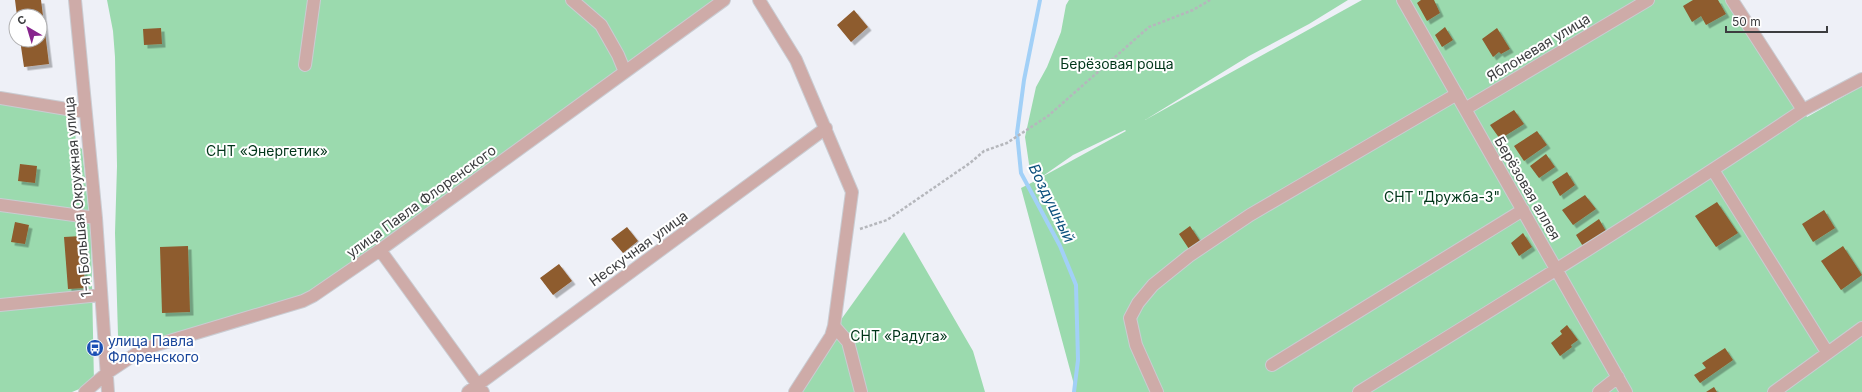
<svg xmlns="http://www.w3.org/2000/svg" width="1862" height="392" font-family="Inter,sans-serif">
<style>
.green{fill:#9bdaae;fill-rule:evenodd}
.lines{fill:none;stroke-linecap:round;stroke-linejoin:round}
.stream{stroke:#a2d0f7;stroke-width:4}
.building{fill:#8e5b2d;filter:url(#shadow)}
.minor-casing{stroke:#caccd2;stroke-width:14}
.path{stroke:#b5b7bc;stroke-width:2.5;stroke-dasharray:3 2;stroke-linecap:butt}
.minor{stroke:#ceaba8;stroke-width:12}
.labels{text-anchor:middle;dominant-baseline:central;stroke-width:4;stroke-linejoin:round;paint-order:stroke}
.street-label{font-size:14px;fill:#3c3d3f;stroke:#fff}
.park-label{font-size:14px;fill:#003519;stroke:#fff}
.transit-label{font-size:14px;fill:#164399;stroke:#fff;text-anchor:start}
.water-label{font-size:15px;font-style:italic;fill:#0c517d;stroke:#fff}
</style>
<defs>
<filter id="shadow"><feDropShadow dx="3.5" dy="3.5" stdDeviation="0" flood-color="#0004"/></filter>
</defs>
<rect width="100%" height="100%" fill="#eef0f7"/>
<path class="green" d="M107,0H727L309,301L152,340L121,342L118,335L115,233L117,166L115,57L113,31Z
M1069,0H1348L1309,24L1249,56L1145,120L1362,0H1736L1807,117L1862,86V328L1857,332L1862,337V392H1076L1021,188L1035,181L1029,164L1025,137L1036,87L1047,67L1061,32L1066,5ZM1125,130L1126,131L1040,178L1073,155Z
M0,97L65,104L75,129L76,144L82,149L91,234L94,383L72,392H0Z
M904,232L973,351L985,392H789Z"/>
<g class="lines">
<path class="stream" d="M1040,0L1024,80L1017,133L1021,173L1060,246L1076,285L1078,360L1074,392"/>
</g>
<path class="building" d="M15,0H41L49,64L24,67L20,40H40V16H17Z
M1421,0H1434L1440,13L1427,21L1417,3Z
M1693,0H1718L1726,14L1706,25L1701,16L1692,22L1683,6Z
M854,10L868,27L851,42L837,25Z
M1445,27L1453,40L1442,47L1435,35Z
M161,28L162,44L144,45L143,29Z
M1497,28L1510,49L1501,54L1499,52L1493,57L1482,39Z
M1514,110L1524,124L1500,139L1490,125Z
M1537,131L1547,145L1524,161L1514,146Z
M1546,154L1555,167L1539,178L1530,166Z
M20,164L37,166L35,183L18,181Z
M1567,172L1575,185L1560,196L1552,182Z
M1585,195L1596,209L1573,225L1562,210Z
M1717,202L1738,233L1716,247L1695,216Z
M1824,210L1835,228L1813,242L1802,224Z
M1599,219L1607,233L1584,248L1576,235Z
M15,222L29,225L25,244L11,242Z
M1190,226L1200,241L1189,249L1179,234Z
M627,227L638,241L623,253L611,239Z
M1523,233L1532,247L1519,256L1511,243Z
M82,236L85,288L68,289L64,237Z
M188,246L190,312L162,313L160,247Z
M1843,246L1862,275L1841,290L1821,261Z
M559,264L572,281L553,295L540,278Z
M1567,325L1578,340L1571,345L1572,347L1560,356L1551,343L1562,334L1560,331Z
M1725,348L1733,360L1700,383L1694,375L1706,368L1702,363Z
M1714,387L1717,392H1706Z"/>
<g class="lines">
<g class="minor-casing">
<path id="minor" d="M75,0L96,218L108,392
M572,0L601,25L618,55L625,72
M759,0L796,60L852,192L834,326L831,336L795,392
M1403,0L1626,392
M305,65L314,0
M0,98L85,112
M1465,109L1648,0
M1803,110L1862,79
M1713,170L1827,352
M0,205L96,218
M380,250L483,392
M0,305L100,295
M834,326L848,342L861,392
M1272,365L1523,210
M85,392L107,373L143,349L303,301L313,296L380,250L724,0
M468,392L826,128
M1157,392L1136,345L1130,318L1138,303L1153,285L1189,256L1250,215L1457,94
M1359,392C1508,300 1657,208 1803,110L1732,0
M1599,392L1618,377
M1774,392L1862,328"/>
</g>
<path class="path" d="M860,229L887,220L970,163L984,151L1007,143L1048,116L1149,27L1193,10L1210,0"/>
<use href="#minor" class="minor"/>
</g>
<defs>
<g id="bus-disc" transform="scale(0.9)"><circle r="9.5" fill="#1a4fb4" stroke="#fff"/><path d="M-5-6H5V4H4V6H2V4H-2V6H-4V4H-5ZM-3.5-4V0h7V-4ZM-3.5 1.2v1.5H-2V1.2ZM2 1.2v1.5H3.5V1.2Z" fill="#fff"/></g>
</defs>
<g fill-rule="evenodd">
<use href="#bus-disc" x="95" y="348"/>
</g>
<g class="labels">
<g class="street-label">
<text transform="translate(1538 47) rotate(-31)">Яблоневая улица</text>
<text transform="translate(1528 188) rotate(60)">Берёзовая аллея</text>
<text transform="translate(77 197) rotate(-95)">1-я Большая Окружная улица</text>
<text transform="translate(421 201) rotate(-36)">улица Павла Флоренского</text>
<text transform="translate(638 248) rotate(-36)">Нескучная улица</text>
</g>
<g class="park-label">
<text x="1117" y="63">Берёзовая роща</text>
<text x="267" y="150">СНТ «Энергетик»</text>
<text x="1442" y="196">СНТ "Дружба-3"</text>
<text x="899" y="335">СНТ «Радуга»</text>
</g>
<g class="transit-label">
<text x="108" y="340">улица Павла<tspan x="108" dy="16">Флоренского</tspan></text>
</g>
<g class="water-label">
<text transform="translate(1052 203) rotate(64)">Воздушный</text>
</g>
</g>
<g transform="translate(28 28) rotate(322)"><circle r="19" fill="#ffffff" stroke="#b1b1b2"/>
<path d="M0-3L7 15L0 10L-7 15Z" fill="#87248d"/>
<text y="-6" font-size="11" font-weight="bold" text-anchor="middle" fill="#3c3d3f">С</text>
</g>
<path d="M1726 26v6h101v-6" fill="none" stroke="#3c3d3f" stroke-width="2"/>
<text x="1732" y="26" font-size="12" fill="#3c3d3f" stroke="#ffffff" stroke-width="3" paint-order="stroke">50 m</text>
</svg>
